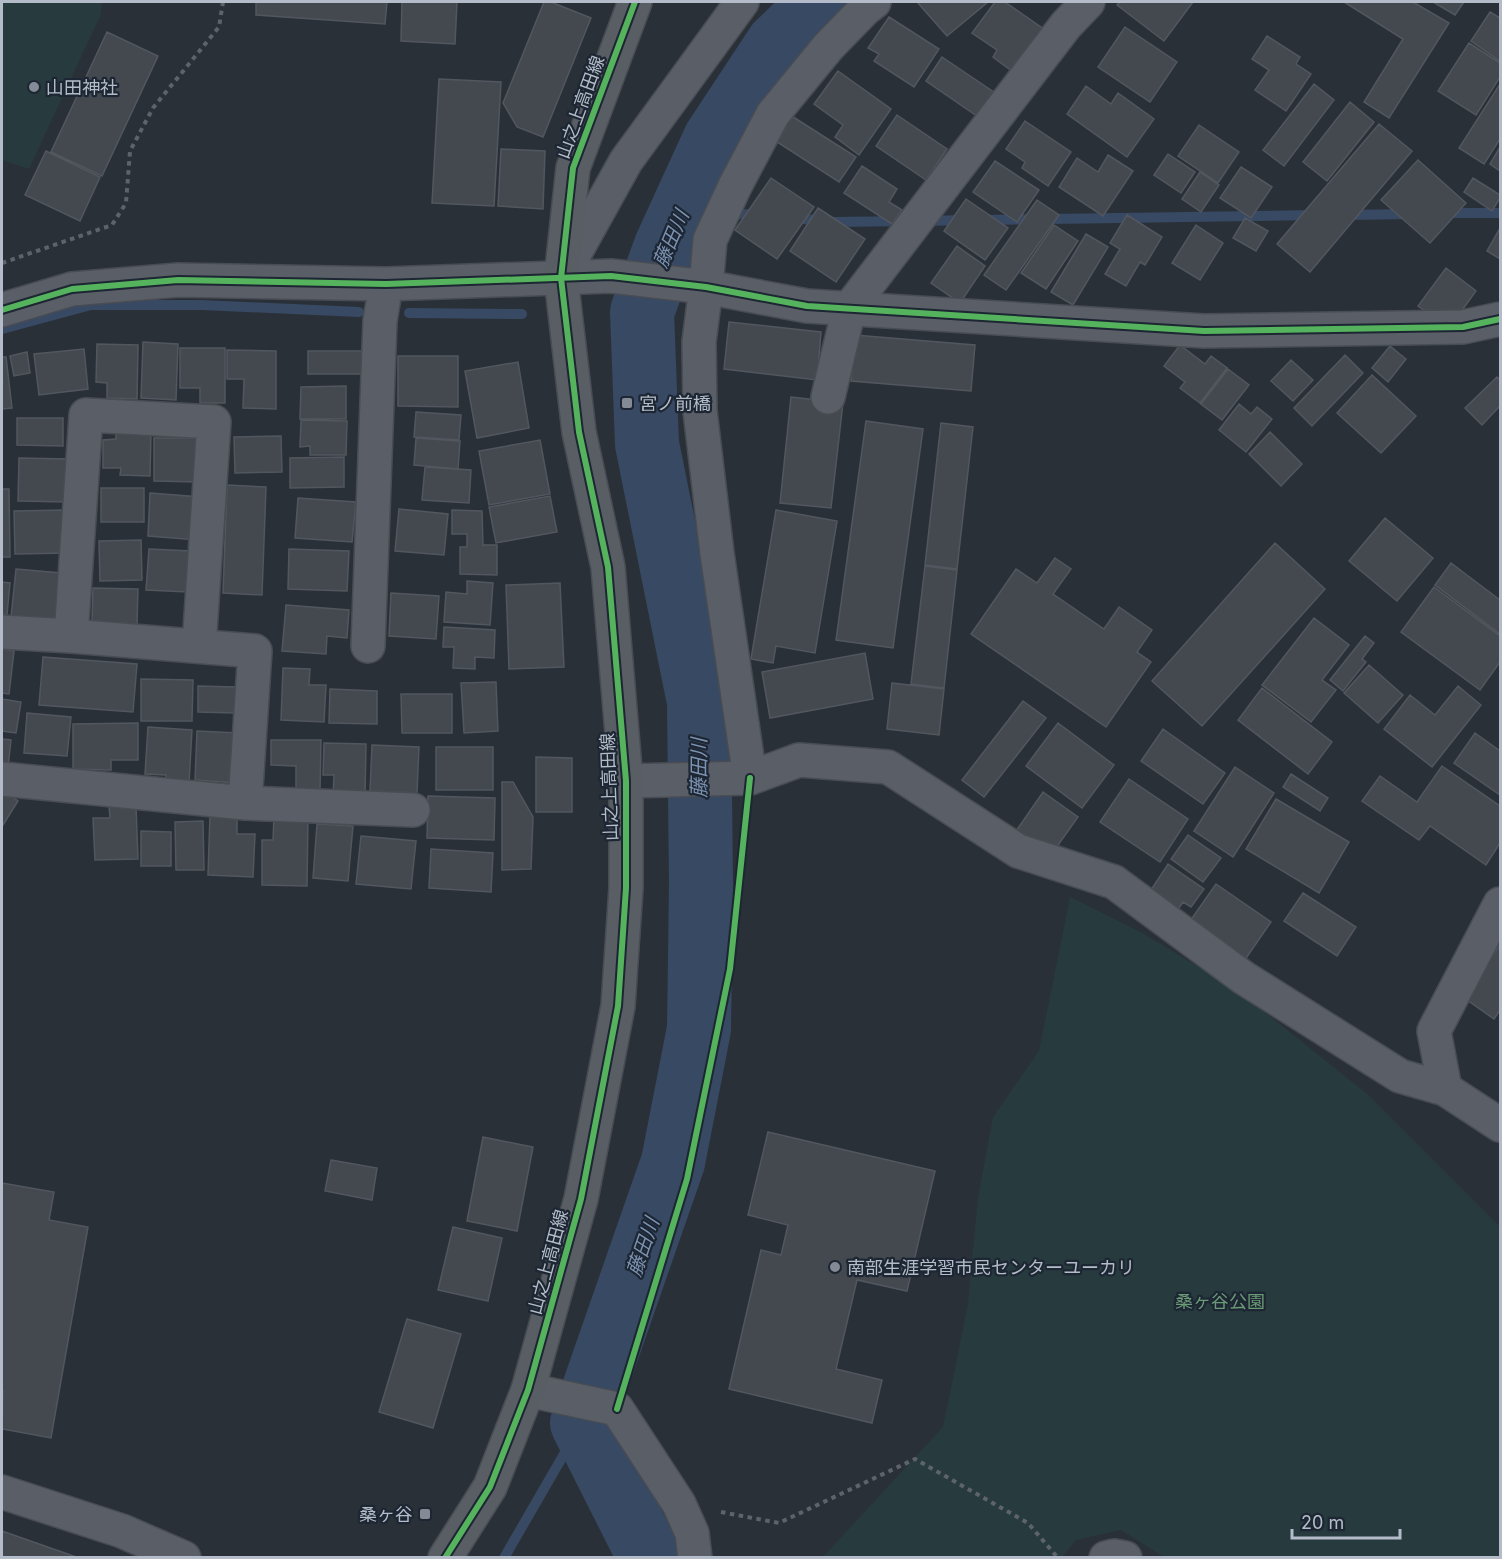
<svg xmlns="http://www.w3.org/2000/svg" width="1502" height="1559" font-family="Inter,'Noto Sans JP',sans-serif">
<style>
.green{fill:#273a3e}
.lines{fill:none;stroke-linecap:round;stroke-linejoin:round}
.stream{stroke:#384963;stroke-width:10}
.river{stroke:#384963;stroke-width:64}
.building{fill:#444950;stroke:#52575f;stroke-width:1.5}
.street-casing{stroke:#484c53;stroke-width:36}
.secondary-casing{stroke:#484c53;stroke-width:36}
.path{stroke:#5d636a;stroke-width:4;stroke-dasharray:4.5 4.5;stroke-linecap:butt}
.street{stroke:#5a5e66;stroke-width:33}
.secondary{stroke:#595d64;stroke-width:33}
.cycleway-casing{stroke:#1d2633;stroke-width:10}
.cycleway{stroke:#56b35d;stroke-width:6}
.poi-dot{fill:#848b96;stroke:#1d2633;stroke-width:2}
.labels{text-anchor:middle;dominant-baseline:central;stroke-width:4.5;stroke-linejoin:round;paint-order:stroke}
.poi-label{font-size:18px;fill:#b4bcc9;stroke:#1d2633;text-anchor:start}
.street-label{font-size:18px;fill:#b4bcc9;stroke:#1d2633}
.park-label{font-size:18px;fill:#6b9a76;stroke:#1d2633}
.water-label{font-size:20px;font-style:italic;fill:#7c92b1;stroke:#1d2633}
</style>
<rect width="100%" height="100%" fill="#2a3038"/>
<path class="green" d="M2,2H102L101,14L29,169L2,160Z
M1070,897L1144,934L1237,990L1366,1093L1500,1227V1557H1164L1121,1530L1076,1540L1062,1557L822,1558L943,1427L968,1304L978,1197L993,1117L1039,1051Z"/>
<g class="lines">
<path class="stream" d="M683,211L760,215
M1444,213H1500
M1346,215L1411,214
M794,218L834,222L910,221
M983,220L1315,215
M926,221L964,220
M409,313L522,314
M2,329L91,305H202L359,312
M504,1558L582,1423"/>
<path class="river" d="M650,1558L582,1423L673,1162L699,1029L701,884L699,702L647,444L642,312L666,246L715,139L777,45L821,2"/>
</g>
<path class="building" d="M256,2H387L385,24L256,15Z
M402,2H457L455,44L401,41Z
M544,2H551L591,18L543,137L517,127L503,103Z
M917,2H988L947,36Z
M995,2H1005L1048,32L1017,75L993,57L997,50L972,33Z
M1120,2H1193L1164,41L1117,5Z
M1344,2H1413L1449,23L1389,118L1364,102L1403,39Z
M1433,2H1464L1455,15Z
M1490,12L1500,18V61L1471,41Z
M889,17L939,49L914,87L874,61L879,54L868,48Z
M1125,27L1177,62L1150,102L1098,67Z
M107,32L158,56L102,176L51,152Z
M1267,36L1300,57L1296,64L1311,74L1286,111L1255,90L1269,70L1252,59Z
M1469,43L1500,63V77L1476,115L1438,91Z
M942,57L1004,99L987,123L926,81Z
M838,71L891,109L859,155L835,137L843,125L814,104Z
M439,79L501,82L494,206L432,203Z
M1314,84L1334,100L1284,166L1263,150Z
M1500,84V139L1484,164L1459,148Z
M1086,86L1111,104L1118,93L1154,119L1127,157L1067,114Z
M1350,102L1374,122L1327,181L1303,162Z
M787,113L856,157L839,182L771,138Z
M897,115L947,149L926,180L876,146Z
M1025,121L1071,152L1048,186L1022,168L1025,162L1006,149Z
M1379,124L1412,151L1310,272L1277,244Z
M1199,125L1239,152L1218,183L1178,156Z
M1500,147V171L1490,164Z
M501,149L545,151L543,209L498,206Z
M46,151L100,177L80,221L25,195Z
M1168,154L1195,172L1181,193L1154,175Z
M1108,155L1133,171L1103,216L1059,187L1077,158L1098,172Z
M1418,160L1466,203L1430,243L1381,200Z
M995,161L1039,190L1017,222L973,192Z
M862,166L897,189L889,202L902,210L892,224L844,193Z
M1241,167L1272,187L1251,218L1220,198Z
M1200,172L1219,185L1201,212L1182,199Z
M771,178L814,207L777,259L735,230Z
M1473,178L1500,195V198L1492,211L1464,192Z
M966,199L1008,228L985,260L944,231Z
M1037,200L1059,215L1006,290L984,275Z
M818,208L865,239L836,282L790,251Z
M1127,215L1162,237L1145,265L1140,262L1126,286L1105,274L1120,249L1110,243Z
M1245,218L1268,231L1256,251L1233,238Z
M1054,225L1078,241L1046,289L1021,273Z
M1196,225L1223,243L1200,280L1172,263Z
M1500,228V259L1487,251Z
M1086,234L1108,247L1073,305L1051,292Z
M957,246L985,266L960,303L931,283Z
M1446,268L1476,291L1460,313L1437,319L1418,306Z
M729,322L821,332L817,380L724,369Z
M854,335L975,345L971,391L851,381Z
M143,342L178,344L176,400L141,398Z
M97,344L138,345L137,399L107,398V383L96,382Z
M1180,345L1205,364L1211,356L1227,368L1200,403L1180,388L1185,382L1164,366Z
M1390,346L1406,359L1388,382L1372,368Z
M180,348H225V403H200V388H180Z
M84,349L88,389L39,395L34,354Z
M227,350L276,351V409L243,408L244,379H227Z
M308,351H362V374H308Z
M27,352L30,373L14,376L10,356Z
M1345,355L1363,373L1312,426L1294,408Z
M398,356H458V407L398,406Z
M2,357H6L12,408L2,409Z
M1291,360L1313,380L1293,401L1271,381Z
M518,362L529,428L477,438L465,371Z
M1228,369L1249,385L1222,420L1201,404Z
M1372,375L1416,416L1381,453L1337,413Z
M1497,377L1500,380V406L1482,425L1465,408Z
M346,386V419H300L301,387Z
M791,397L843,403L831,508L780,503Z
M1239,404L1251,414L1257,407L1272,419L1246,452L1219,430Z
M416,412L461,415L459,440L414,437Z
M17,418H63V446L17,445Z
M301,420L347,421L346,455H310V446L300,447Z
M866,421L923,429L893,648L836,640Z
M941,423L973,427L957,569L925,565Z
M116,431L151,432L150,476L120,475L121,468H103V440L116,439Z
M1270,432L1302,464L1281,486L1249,454Z
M281,436L282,472L235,473L234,437Z
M154,438H198V482L154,481Z
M416,438L460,441L458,469L414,465Z
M540,440L550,494L489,505L479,451Z
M344,457V487L290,488V458Z
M19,458L68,459L67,502L18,501Z
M425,467L471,470L469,503L422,500Z
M227,485L266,487L262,595L223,593Z
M101,488H144V522H101Z
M2,489H9L10,557H2Z
M150,493L201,497L198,540L148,536Z
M550,496L557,532L496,543L489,507Z
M298,498L356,502L352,542L295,538Z
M399,509L448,514L444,555L395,551Z
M67,510L68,553L15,554L14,511Z
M452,510L482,511L483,545H497V575L460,574V547H467V534H452Z
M776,510L837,521L815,653L776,646L773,663L751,659Z
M1385,518L1433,558L1397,601L1349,561Z
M141,540L142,580L100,581L99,541Z
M1275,543L1325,589L1202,726L1152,681Z
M149,549L191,551L188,592L146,590Z
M289,549L349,551L347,591L288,589Z
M1055,558L1071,569L1053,594L1104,629L1119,607L1152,630L1137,652L1151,662L1106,727L971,634L1016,569L1037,583Z
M1451,563L1500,600V634L1435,585Z
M925,566L957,570L944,688L911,684Z
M16,569L61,573L57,621L11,617Z
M467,581L493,583L490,625L444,622L446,592L467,594Z
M2,582L10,583L7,615L2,614Z
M560,583L564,667L509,669L506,585Z
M1434,587L1500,636V662L1480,690L1401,632Z
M93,588L138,589L137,624L92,623Z
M391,593L439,596L436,639L389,636Z
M286,605L349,610L347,638L327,636L326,654L282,651Z
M1314,618L1349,645L1322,680L1336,690L1311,722L1262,685Z
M444,627L495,630L494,658L475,657V669L453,668L454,647H443Z
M1365,636L1374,643L1362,659L1366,662L1343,691L1330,680Z
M2,649L14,651L9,694L2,693Z
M865,653L873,699L770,718L762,672Z
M43,657L137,664L133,712L39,705Z
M1369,665L1403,695L1378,723L1344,693Z
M283,668L310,669L309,685H326L324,722L281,720Z
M141,679L193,680L192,721H141Z
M496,682L498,731L464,733L461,683Z
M892,683L944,689L939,735L887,729Z
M198,686L236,687L235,713L198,712Z
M1458,686L1481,705L1432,767L1384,729L1410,695L1435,715Z
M1262,688L1332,742L1308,774L1238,720Z
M330,689L377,691V724L329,723Z
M401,694H452V733H402Z
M2,699L21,702L16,733L2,731Z
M1023,701L1046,718L984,797L962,780Z
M27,713L71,717L67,756L24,753Z
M138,723V760H111V770L73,769V724Z
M1058,723L1114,765L1082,808L1026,766Z
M148,727L192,730L189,783L166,781V775L145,774Z
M1163,729L1225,773L1203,804L1141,761Z
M197,731L238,733L236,783L195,780Z
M1475,733L1500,751V795L1454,763Z
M2,739L11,740L8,767H2Z
M271,740H321L320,790L296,789V766L271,765Z
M324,743L366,744L365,797L333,796L334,775H323Z
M372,745L419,747L417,793L370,791Z
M436,747H493V790H436Z
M536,757L572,758V812H536Z
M1442,766L1500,806V843L1486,865L1430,826L1419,840L1362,801L1380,776L1417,802Z
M1235,767L1274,793L1233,857L1194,831Z
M1291,774L1328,798L1320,811L1283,787Z
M1129,779L1188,819L1160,862L1100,822Z
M502,782H513L533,817L531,869L502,870Z
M2,790L18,801L3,825L2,824Z
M1043,792L1078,817L1051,855L1016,831Z
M428,796L495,798L494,840L427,838Z
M1276,799L1349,842L1319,893L1246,849Z
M109,806H136L138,859L95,860L93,818H110Z
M210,815L237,816V834H255L253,877L208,875Z
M274,816L308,817L307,886L262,885V840H273Z
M203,821L204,870H176L175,822Z
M317,824L353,826L348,881L313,878Z
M141,831L171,832V866H141Z
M1188,835L1221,858L1203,882L1171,859Z
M361,836L416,841L411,889L356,884Z
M431,849L493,853L491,892L429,888Z
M1168,864L1204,889L1191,907L1183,902L1177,911L1149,893Z
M1216,884L1271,922L1240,967L1185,928Z
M1303,893L1356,927L1337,956L1284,921Z
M1500,945V1010L1494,1019L1463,997Z
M768,1132L935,1171L907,1291L857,1280L836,1369L882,1380L872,1423L729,1389L761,1250L781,1255L788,1225L748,1215Z
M483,1137L533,1147L517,1231L467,1221Z
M331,1160L377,1168L372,1200L325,1191Z
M2,1183L54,1192L49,1220L88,1227L51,1438L2,1429L3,1391H2Z
M453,1227L502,1238L488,1301L438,1290Z
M407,1319L461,1334L433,1428L379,1412Z
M2,1531L79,1558H2Z"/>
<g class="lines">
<g class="street-casing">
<path id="street" d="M561,278L626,161L742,2
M2,310L72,289L178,280L386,284L611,276L706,287L807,306L1204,331L1463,327L1500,319
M828,397L849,309L1066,25L1088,2
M2,632L71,636L255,651L245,803
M71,636L86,415L214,422L199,646
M368,646L380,321L386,284
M750,778L717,553L700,411L699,342L706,287L710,240L735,186L773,114L828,47L865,9L874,2
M2,779L245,803L413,810
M626,781L750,778L799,760L888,767L1018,851L1114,882L1244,978L1400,1076L1445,1089
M1500,904L1434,1031L1445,1089L1500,1125
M528,1390L617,1409L679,1504L692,1533L695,1558
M2,1492L122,1531L184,1558
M1106,1558L1114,1556L1125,1558"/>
</g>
<g class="secondary-casing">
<path id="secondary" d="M445,1558L490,1487L528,1390L581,1199L618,1006L626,888V781L608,567L579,432L561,278L573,168L635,2"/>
</g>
<path class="path" d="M2,263L112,225L126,203L130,151L153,108L219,27L223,2
M721,1512L779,1523L915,1459L1028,1523L1058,1558"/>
<use href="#street" class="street"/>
<use href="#secondary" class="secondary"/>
<g class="cycleway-casing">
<path id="cycleway" d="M2,310L72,289L178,280L386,284L611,276L706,287L807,306L1204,331L1463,327L1500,319
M617,1409L687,1179L730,969L750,778
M445,1558L490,1487L528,1390L581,1199L618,1006L626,888V781L608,567L579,432L561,278L573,168L635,2"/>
</g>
<use href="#cycleway" class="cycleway"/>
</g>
<g class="poi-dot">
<circle cx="34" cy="87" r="6"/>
<rect x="621" y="397" width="12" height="12" rx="3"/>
<circle cx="835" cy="1267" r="6"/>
<rect x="419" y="1508" width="12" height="12" rx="3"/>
</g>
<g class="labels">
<g class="poi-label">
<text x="46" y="87">山田神社</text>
<text x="639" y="403">宮ノ前橋</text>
<text x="847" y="1267">南部生涯学習市民センターユーカリ</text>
<text x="413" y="1514" text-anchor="end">桑ヶ谷</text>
</g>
<g class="street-label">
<text transform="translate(580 107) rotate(-70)">山之上高田線</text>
<text transform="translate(609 787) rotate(-92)">山之上高田線</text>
<text transform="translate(548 1262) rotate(-75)">山之上高田線</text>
</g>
<g class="park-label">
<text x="1220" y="1301">桑ヶ谷公園</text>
</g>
<g class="water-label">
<text transform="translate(671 239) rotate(-67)">藤田川</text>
<text transform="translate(699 768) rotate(-90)">藤田川</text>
<text transform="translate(643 1247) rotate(-71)">藤田川</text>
</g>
</g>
<rect width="1502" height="1559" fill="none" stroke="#b4bcc9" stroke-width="6"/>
<path d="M1292 1529v9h108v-9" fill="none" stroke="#b4bcc9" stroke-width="3"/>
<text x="1301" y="1529" font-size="18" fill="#b4bcc9" stroke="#1d2633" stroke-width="4.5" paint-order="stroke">20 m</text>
</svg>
